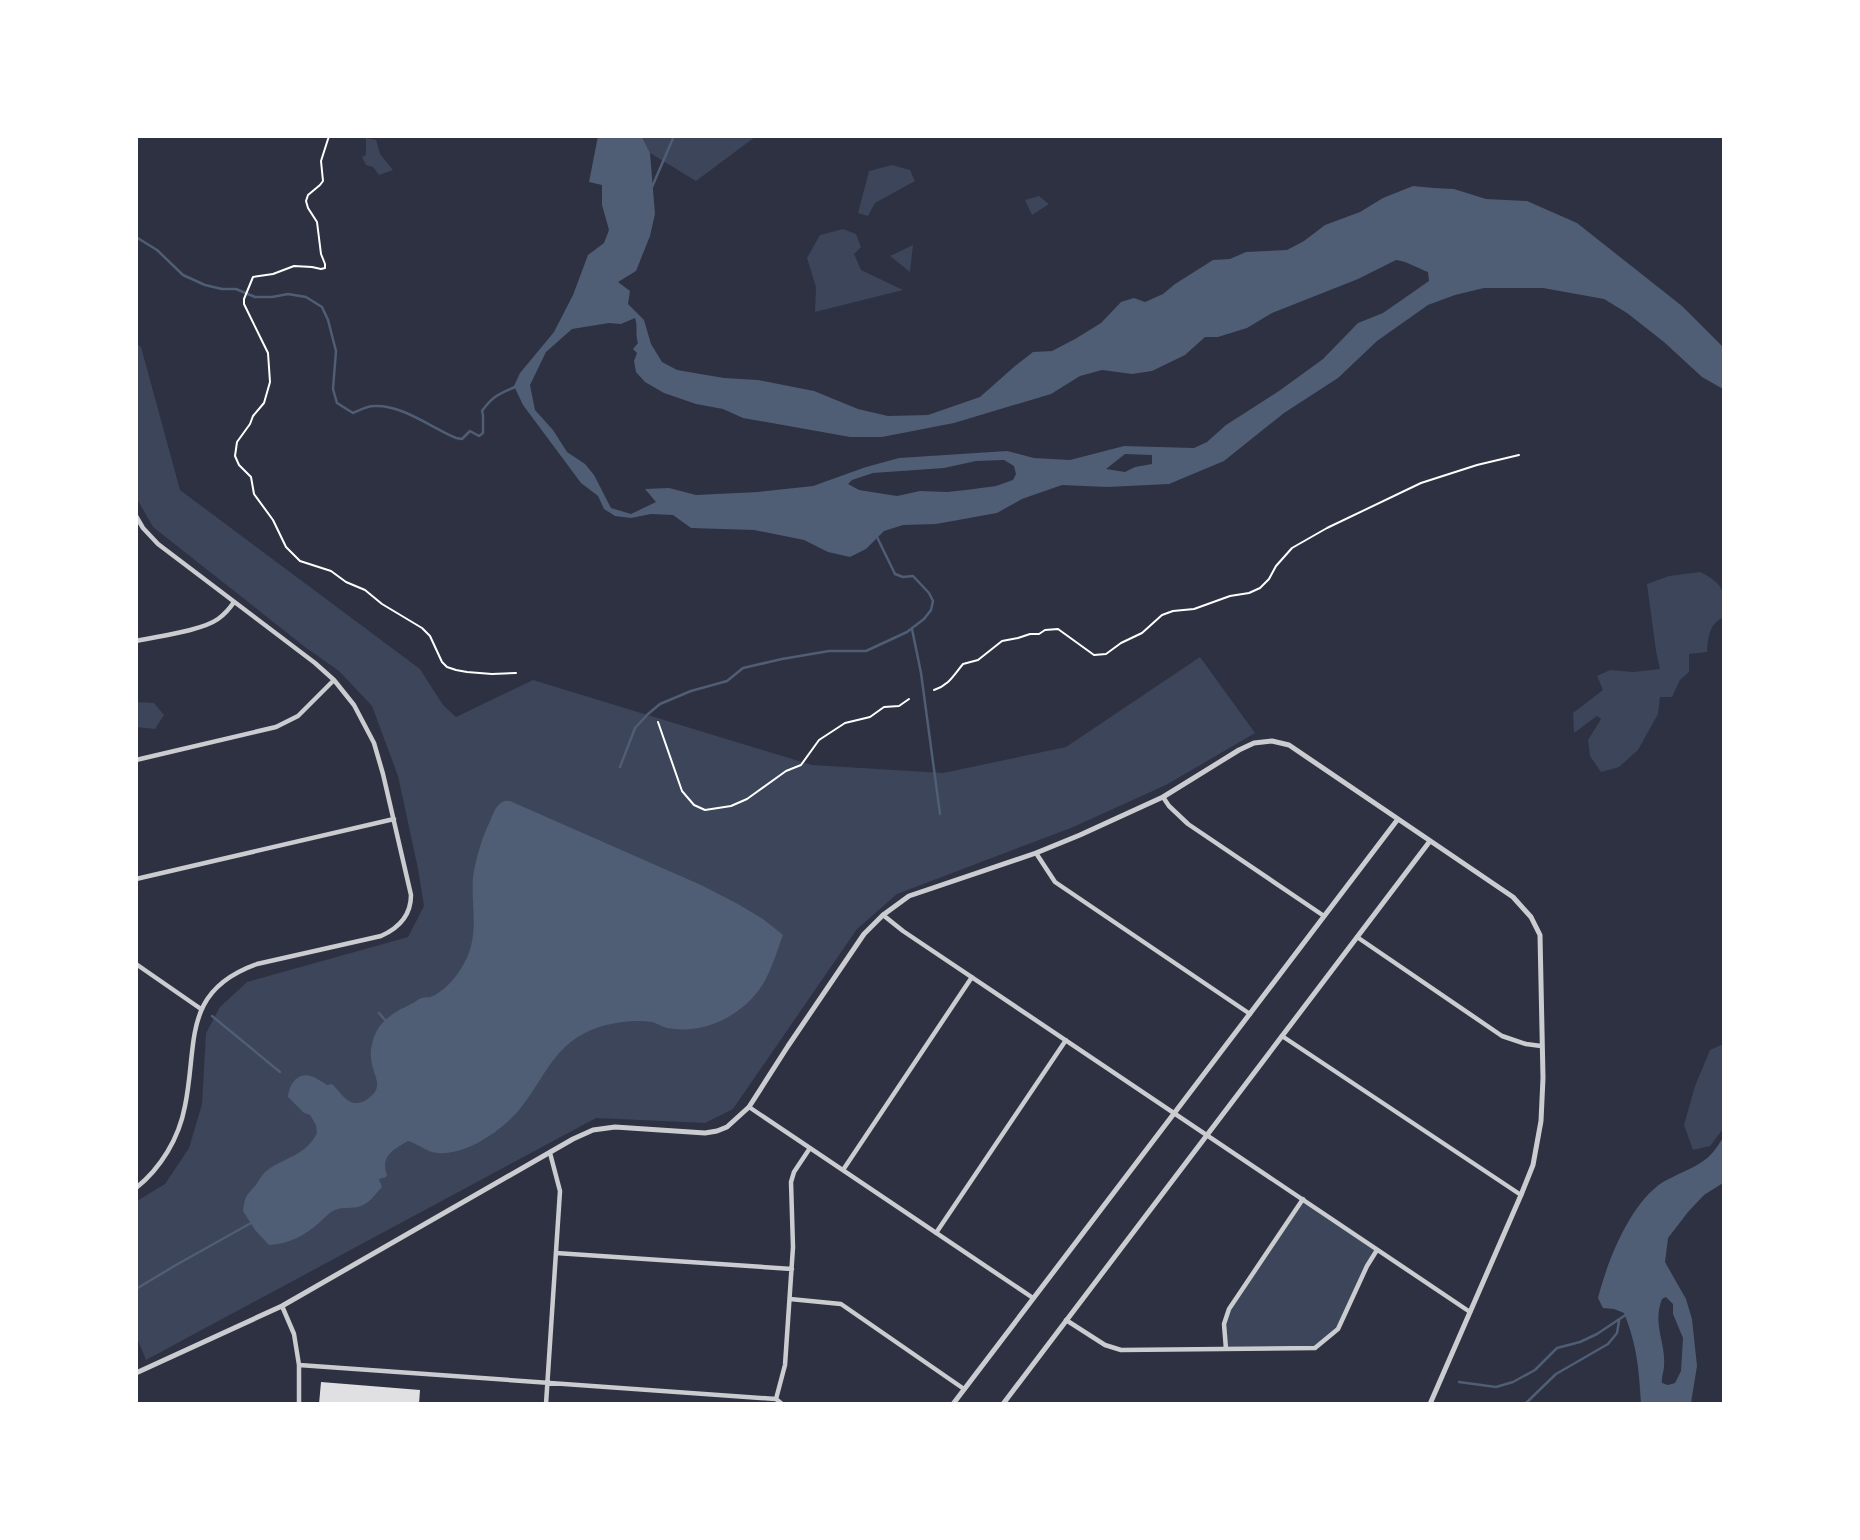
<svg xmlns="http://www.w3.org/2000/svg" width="1860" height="1540" font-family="Arial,sans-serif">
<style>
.green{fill:#3c4559}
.water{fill:#4f5d75;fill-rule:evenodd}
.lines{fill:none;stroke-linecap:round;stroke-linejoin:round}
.stream{stroke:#4f5d75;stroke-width:2.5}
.building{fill:#e0e0e3}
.path{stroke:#fff;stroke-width:2}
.minor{stroke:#caccd0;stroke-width:4.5}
.tertiary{stroke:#caccd0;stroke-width:5}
</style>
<rect width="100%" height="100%" fill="#2d3142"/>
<path class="green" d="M642,137H755L696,181L650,153Z
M366,138L376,140L380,154L393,170L379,175L373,167L366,165L362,157L366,155Z
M892,165L910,170L915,181L875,203L868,216L858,213L869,171Z
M1039,196L1049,204L1032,215L1025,200Z
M843,229L856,234L861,247L854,254L861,270L903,290L815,312L816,287L807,258L820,235Z
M913,245L910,272L890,256Z
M136,343L141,347L180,490L420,669L443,705L456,717L533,680L812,765L943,773L1066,747L1200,657L1255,733L1166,785L1071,828L897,894L857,929L733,1109L705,1123L596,1118L146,1360L137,1338V1201L165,1184L189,1148L202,1104L206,1033L220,1007L247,982L408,937L424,906L418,869L398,776L372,706L339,671L305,647L153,527L137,499Z
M1700,572C1726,585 1724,591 1723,618C1709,623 1708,639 1707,652L1689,654V672L1680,680L1672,697H1660L1658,714L1638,750L1619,767L1601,772L1590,756L1588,740L1601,719L1597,716L1574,733L1573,713L1603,690L1597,676L1610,670L1633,672L1660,669L1656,651L1647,584L1669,576Z
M136,702L154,703L164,715L155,729L137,727Z
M1723,1044V1129L1710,1146L1693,1150L1684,1125L1695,1086L1710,1050Z
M1303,1199L1377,1250L1338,1329L1315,1348L1226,1349L1224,1324L1229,1309Z"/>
<path class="water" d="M598,136L642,137L650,153L655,214L650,236L636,271L618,282L630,291L628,304L644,320L651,344L662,362L677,370L724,378L758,380L814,391L858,409L888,416L928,415L980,397L1015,366L1033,352L1052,351L1075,339L1101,323L1121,302L1134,298L1145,302L1163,294L1175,284L1213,260L1230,259L1246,252L1287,250L1304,241L1325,225L1360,212L1383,198L1413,186L1434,188L1454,189L1486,199L1527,201L1577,223L1682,306L1723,347V389L1702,377L1664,342L1627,313L1604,299L1543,288H1484L1455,295L1428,305L1377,341L1338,378L1284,413L1224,461L1169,484L1107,487L1062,485L1022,499L997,513L936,524L903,525L884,531L866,549L850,557L828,552L804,540L754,530L691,528L673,515L651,514L631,518L615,516L604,509L598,496L581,483L523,405L514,386L520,373L554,332L573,295L588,255L604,243L609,230L602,205V185L589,182ZM1396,260C1407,261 1417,268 1428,272L1429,281L1383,313L1358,323L1323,359L1279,391L1226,425L1207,442L1194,448L1124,446L1070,460L1034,458L1007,451L899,458L866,467L813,486L758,492L696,495L669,488L645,489L656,502L631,514L611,508L594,475L585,464L567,452L553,430L535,410L530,385L546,352L572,329L609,323L621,324L635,318C638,326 635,335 638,343L633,349L637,353L634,361L636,372L645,382L664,393L696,404L723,409L743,418L850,437H882L954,423L1051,394L1080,376L1102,370L1132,374L1152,371L1185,355L1205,337H1218L1247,328L1272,313L1358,279ZM1125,454L1152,455V464L1135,467L1125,472L1106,469ZM1004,460L1014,466L1016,474L1013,480L996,486L966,490L947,492L920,491L897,496L859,490L848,484L852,480L873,473L944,468L976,461Z
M505,801H510L701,885L738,904L763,919L783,935C777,951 772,969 763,984C743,1016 704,1035 667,1028C662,1027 657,1023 652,1022C632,1019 607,1023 589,1031C554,1047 545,1076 523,1105C506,1128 467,1156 437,1153C427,1152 418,1144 408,1141C394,1149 380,1156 387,1175L386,1177L379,1179L382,1187C375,1194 370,1204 358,1207C349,1209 340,1206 331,1212C327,1215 323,1219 319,1223C304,1236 289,1244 269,1245L255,1230L243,1211C245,1196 246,1196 255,1186C260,1180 261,1174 269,1169C287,1157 307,1154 317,1133L316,1125L310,1115L304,1113L288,1097C289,1085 297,1072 311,1076C317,1078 322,1082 327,1085L332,1084C342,1093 349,1110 366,1100C387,1087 372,1076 371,1058C370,1051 372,1043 374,1037C381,1018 397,1011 413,1003C419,1000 415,1000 422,998C429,996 426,999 433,996C451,987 466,965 471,946C477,923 471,900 473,877C476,857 482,838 490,821C494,812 496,804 505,801Z
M1723,1138V1183L1704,1195L1688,1212L1668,1238L1665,1262L1686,1299L1692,1319L1697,1366L1691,1403H1641C1639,1370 1637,1345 1624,1313L1614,1309L1603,1308L1598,1298C1607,1262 1630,1203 1663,1182C1677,1174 1693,1169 1706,1159C1713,1154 1718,1145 1723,1138ZM1666,1297L1673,1304V1314L1683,1338L1681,1371L1675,1383L1668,1385L1662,1383C1661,1377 1664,1372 1664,1366C1666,1342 1652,1325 1662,1299Z"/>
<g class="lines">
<path class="stream" d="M652,187L674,136
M136,237L157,250L183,275L205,285L222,289H236L255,297H272L288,294L306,297L322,307L328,320L336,351L333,389L337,403L353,413C360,410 367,406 374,406C401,404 432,428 456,438L462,439L470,431L479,436L483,433V415L482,411C493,395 500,394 517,386
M912,629L921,673L940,814
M620,767L635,728L648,714L660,704L691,691L727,681L743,668L782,659L829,651H866L907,632L924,619L931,610L933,601L929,593L913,576L903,577L895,574L877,537
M379,1013L385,1020
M212,1016L280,1072
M136,1289L176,1265L251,1223
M1459,1382L1496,1387L1513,1382L1535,1370L1557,1348L1580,1342L1597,1334L1627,1314
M1525,1404L1556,1374L1608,1344L1617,1333L1619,1321"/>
</g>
<path class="building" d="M321,1382L420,1390L419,1404H319Z"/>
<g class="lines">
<path class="path" d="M329,136L321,161L323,181L320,185L308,195L306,201L308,208L317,222L321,254L325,264V268L321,269L312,267L294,266L273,274L253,277L244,299V304L268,353L270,382L264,403L253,416L250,424L237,442L235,456L239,465L251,477L254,494L273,520L286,547L300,561L331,571L346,582L365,590L382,604L422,628L430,636L442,662L447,667L456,670L467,672L492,674L516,673
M934,690C949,685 953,676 963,664L978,660L1002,641L1018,638L1030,634H1039L1045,630L1058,629L1094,655L1106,654L1121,643L1142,633L1162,615L1173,611L1194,609L1230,596L1249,593L1260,588L1269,579L1276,566L1292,548L1327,528L1421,483L1477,465L1519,455
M658,722L682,791L694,805L705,810L731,806L747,799L786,771L801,765L819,740L845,723L870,717L884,707L899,706L909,699"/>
<path class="minor" d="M136,516L143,528L158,544L315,663L334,680L354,705L374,743L383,774L411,895C411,916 399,928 381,936L257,964C181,991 198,1043 185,1106C179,1138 161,1168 136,1188
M136,641C158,636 201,631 218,619C225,614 230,608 234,602
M136,760L276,727L298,716L334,680
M1163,797L1169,806L1188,824L1324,916
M1036,853L1055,882L1250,1014
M136,879L394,819
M883,915L903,931L1470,1312
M1357,937L1502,1036L1526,1044L1541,1046
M136,964L201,1009
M1282,1036L1521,1195
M749,1107L1033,1298
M843,1170L972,977
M936,1233L1066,1040
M556,1253L792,1269
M790,1299L841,1304L964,1389
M282,1306L294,1334L299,1365V1404
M1066,1320L1105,1345L1121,1350L1315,1348L1338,1329L1367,1266L1377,1250
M1226,1349L1224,1324L1229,1309L1303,1199
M299,1365L776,1399L782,1404
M776,1399L785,1365L793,1247L791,1182L794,1172L810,1148
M546,1404L560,1191L550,1153"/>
<path class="tertiary" d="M136,1373L282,1306L573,1139L593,1130L615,1127L705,1133L717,1131L727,1127L749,1107L788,1046L864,934L883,915L909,896L1036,853L1080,835L1163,797L1239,750L1254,743L1272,741L1289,745L1513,897L1531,917L1540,935L1543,1078L1541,1121L1533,1165L1521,1195L1430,1404
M953,1404L1398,819
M1003,1404L1430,841"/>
</g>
<rect width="1860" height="1540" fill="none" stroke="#ffffff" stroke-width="276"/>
</svg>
